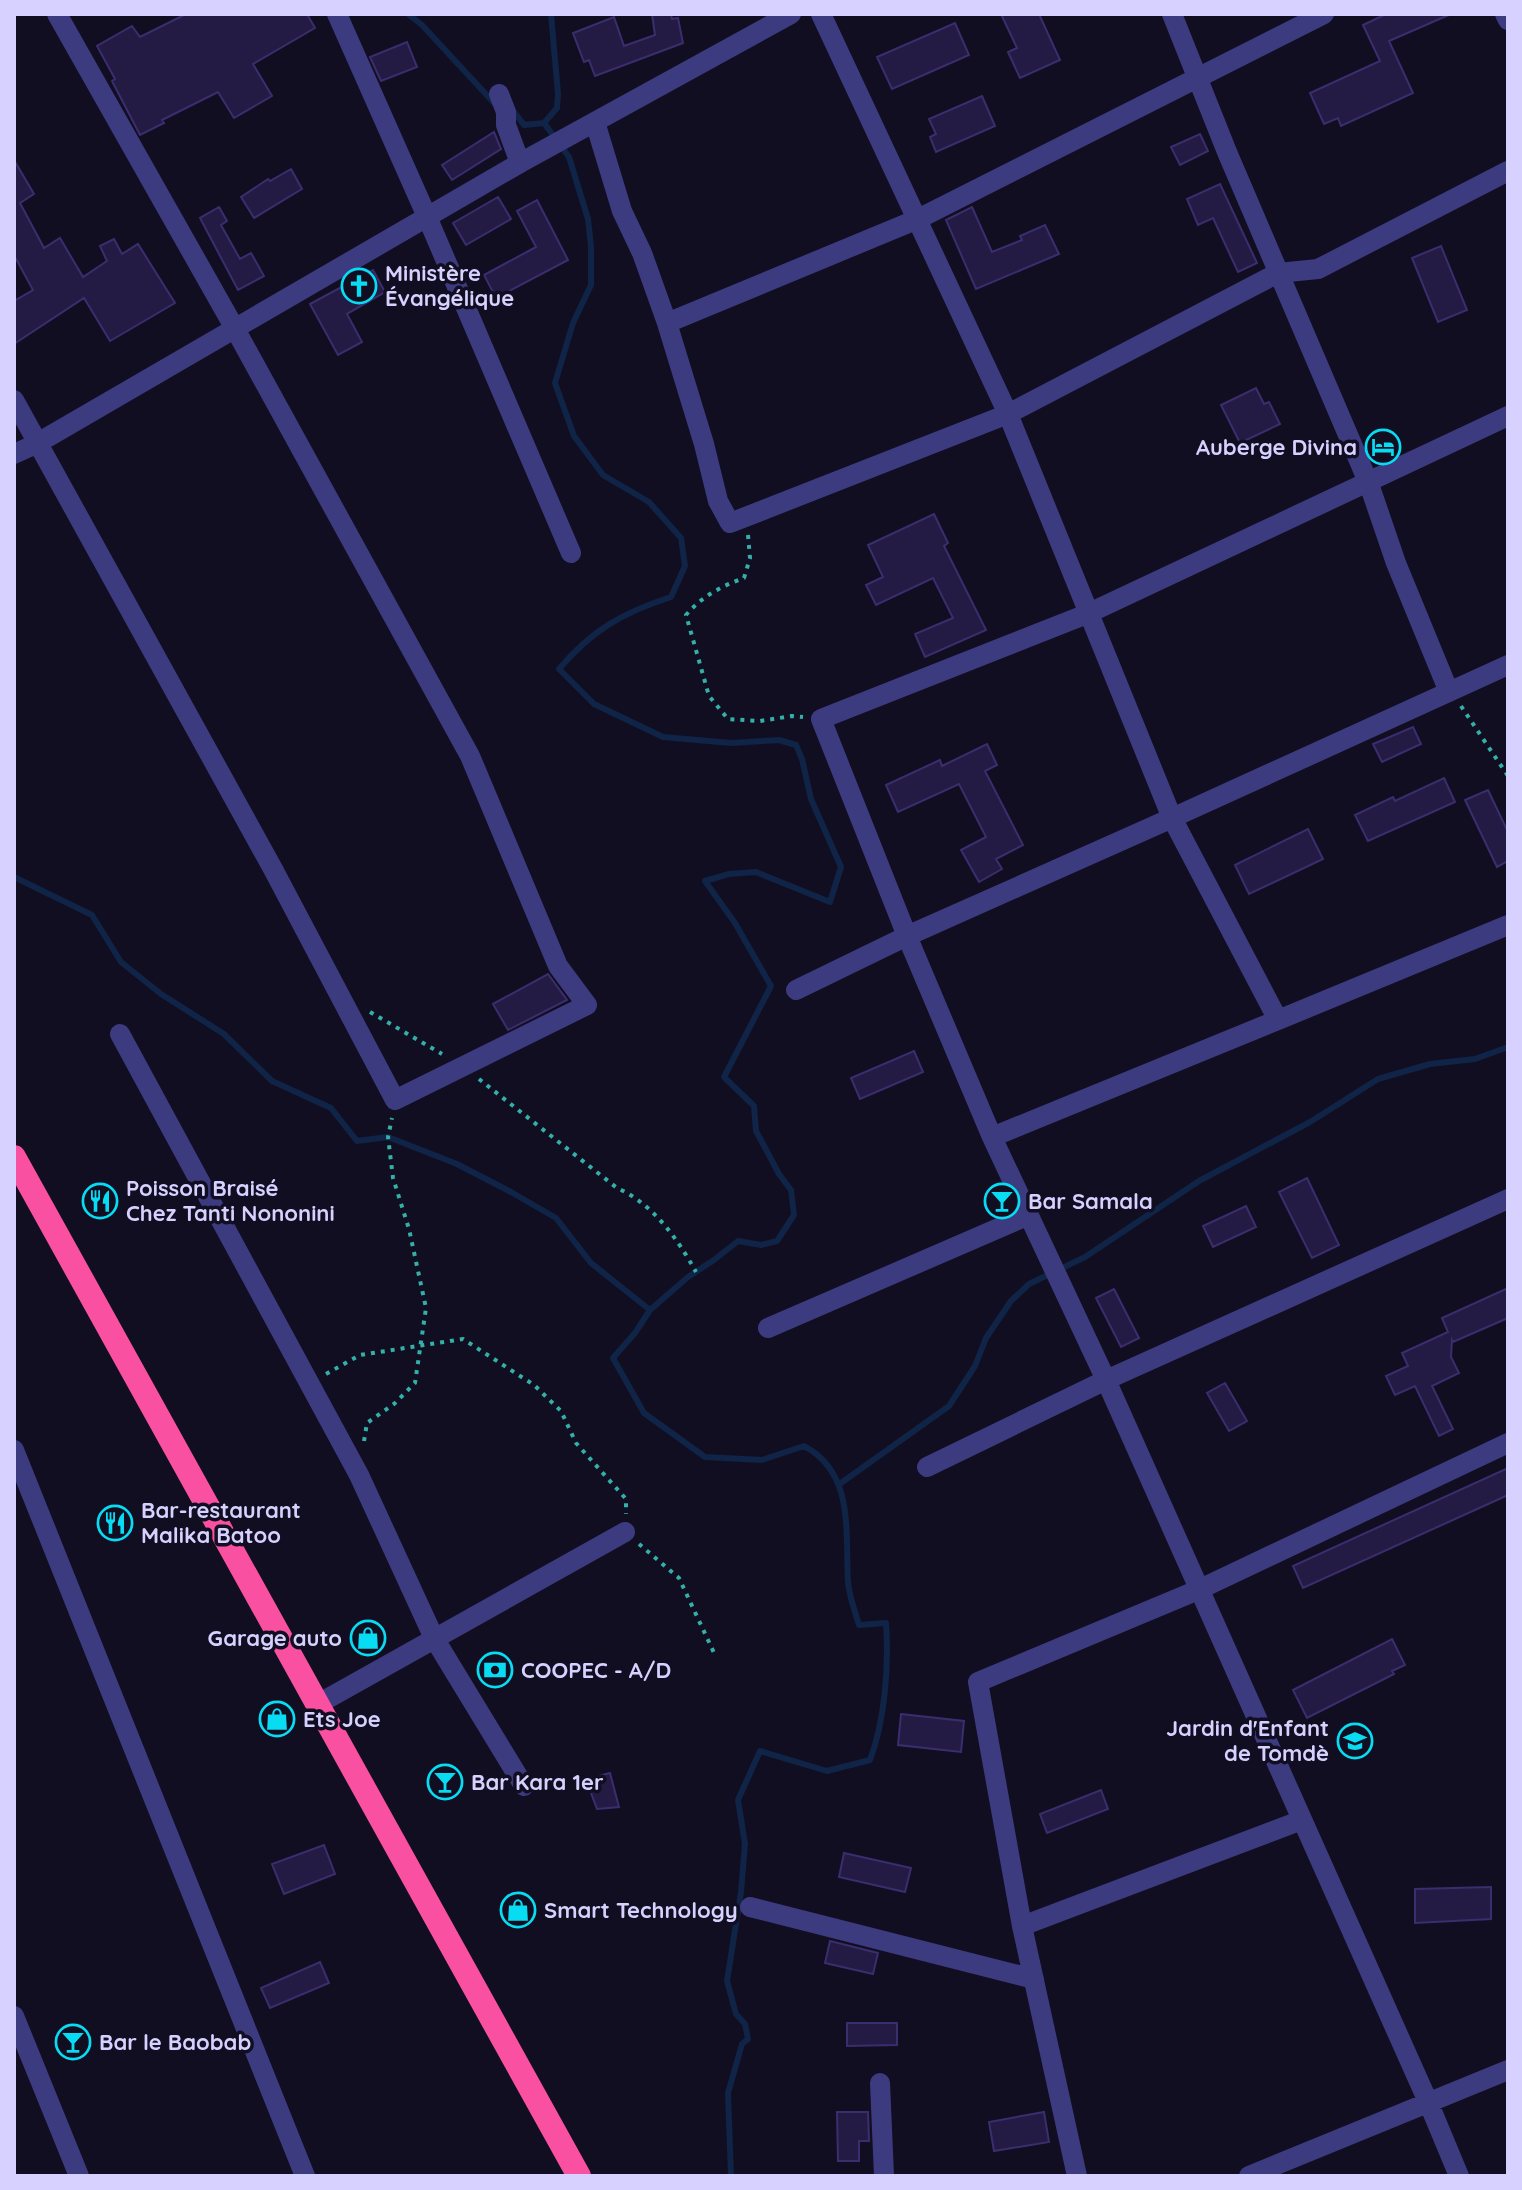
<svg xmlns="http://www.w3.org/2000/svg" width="1522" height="2190" font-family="Quicksand,sans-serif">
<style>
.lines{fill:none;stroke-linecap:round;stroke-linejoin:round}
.stream{stroke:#0f2446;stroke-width:6}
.building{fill:#231b43;stroke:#3a2e6e;stroke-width:2}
.path{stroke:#32b0a9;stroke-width:4;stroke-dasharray:4 6;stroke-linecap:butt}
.minor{stroke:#3d3b80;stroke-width:20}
.highway{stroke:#fa50a1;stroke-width:24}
.labels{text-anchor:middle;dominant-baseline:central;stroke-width:7;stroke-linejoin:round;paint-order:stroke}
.poi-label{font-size:22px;font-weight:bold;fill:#d6d1fe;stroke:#120e22;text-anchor:start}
</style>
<rect width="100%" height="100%" fill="#120e22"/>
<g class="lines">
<path class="stream" d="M408,14L422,25L495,104
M512,109L524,125L544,123
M544,123L569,157L588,219L591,247V285L573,323L555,383L574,436L603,475L649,502L681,538L685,566L671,597C622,613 592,630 559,669L594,704L663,737L731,743L779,740L796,745L802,759L811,799L841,867L830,902L756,872L729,874L705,881L735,923L771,986L724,1077L754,1106L756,1131L779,1174L791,1190L794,1215L777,1241L761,1245L738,1241L714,1260L688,1277L650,1310L635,1333L613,1358L644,1413L705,1457L762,1460L804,1446C855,1473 845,1532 848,1582C849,1596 855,1611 859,1625L886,1623C889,1666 885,1720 870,1760L827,1771L760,1751L738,1800L745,1844L741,1892L727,1981L736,2014L745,2024L748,2039L742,2044L728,2093L731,2176
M544,123L557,108L558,94L551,14
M14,877L92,915L121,962L161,994L224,1034L272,1081L331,1108L357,1141L388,1137L457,1164L511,1192L556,1218L591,1263L650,1310
M841,1483L949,1406L975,1366L986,1338L1011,1301L1029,1284L1085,1257L1199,1181L1310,1122L1378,1079L1430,1064L1475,1059L1508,1047"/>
</g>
<path class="building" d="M186,14H307L315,28L253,64L272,96L234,118L218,92L162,120L164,123L140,135L112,81L115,79L97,46L132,26L140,37Z
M652,14H671L672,19L678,18L683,43L595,76L589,60L584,62L573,33L614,17L624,46L655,35Z
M1001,14H1039L1060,60L1020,78L1008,52L1017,48Z
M1386,14H1451L1389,41L1413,93L1341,126L1338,118L1324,124L1310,93L1380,61L1363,25Z
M955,23L969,55L892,89L877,57Z
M407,42L417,67L381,81L370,57Z
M982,96L995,126L936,152L930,137L936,134L929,119Z
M494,132L501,149L452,180L442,165Z
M1200,134L1208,151L1180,165L1171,147Z
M14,160L34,194L20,203L44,248L60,238L83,277L107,261L100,246L114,239L122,254L138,244L175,303L110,341L84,298L14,344V301L33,290L14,255Z
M291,169L302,189L254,218L241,197L268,179L270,181Z
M1220,184L1257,263L1238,272L1213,218L1198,225L1187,199Z
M498,197L511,219L466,245L453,223Z
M537,200L568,260L496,298L484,275L536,247L517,211Z
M219,207L227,221L221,225L240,259L251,253L264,276L238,290L200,218Z
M972,207L992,252L1022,240L1020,236L1045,225L1059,254L976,289L946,220Z
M1441,246L1467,310L1438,322L1412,258Z
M373,270L385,292L347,314L362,342L338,355L310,304Z
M1256,388L1264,404L1269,402L1280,424L1240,443L1221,405Z
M934,514L948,543L944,546L986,630L925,657L915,634L953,618L933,578L876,605L866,585L883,577L868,545Z
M1413,727L1421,744L1382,762L1373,744Z
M987,744L997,765L985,771L1023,845L996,859L1002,869L979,882L961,850L986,837L959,784L898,812L886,785L940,760L942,766Z
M1444,778L1455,802L1368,841L1355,815L1393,797L1395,801Z
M1488,790L1508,832V861L1497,867L1465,800Z
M1308,829L1323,859L1249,894L1235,865Z
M548,974L567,1000L508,1030L493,1004Z
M914,1051L923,1072L860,1099L851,1078Z
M1307,1178L1339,1245L1312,1258L1279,1192Z
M1246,1206L1256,1227L1213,1247L1203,1226Z
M1508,1288V1318L1453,1342L1452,1340L1451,1357L1459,1373L1432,1386L1453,1429L1439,1436L1415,1386L1395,1395L1386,1376L1408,1366L1402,1353L1448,1332L1442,1318Z
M1114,1289L1139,1338L1121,1347L1096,1298Z
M1225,1383L1247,1421L1229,1431L1207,1393Z
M1508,1468V1495L1303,1588L1293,1566Z
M1392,1639L1405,1665L1392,1671L1394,1674L1307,1718L1293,1690Z
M901,1714L964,1721L961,1752L898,1745Z
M610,1773L619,1807L597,1809L591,1793L590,1778Z
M1101,1790L1108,1809L1047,1833L1040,1814Z
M324,1845L335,1874L284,1894L272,1864Z
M844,1853L911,1868L905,1892L839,1877Z
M1491,1887V1919L1415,1923V1889Z
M830,1941L878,1953L873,1974L825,1963Z
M320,1962L329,1983L270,2008L261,1988Z
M847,2023H897V2045L847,2046Z
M837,2112H868L869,2141H859V2161H838Z
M1044,2112L1049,2142L994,2151L989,2122Z"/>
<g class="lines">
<path class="path" d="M748,535L750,558L744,578C722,586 702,596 686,615L709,696L728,719L760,721L792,716L803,717
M1461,706L1508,776
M370,1012L442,1054
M479,1079L617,1188C653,1204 677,1238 696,1272
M326,1374L360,1355L463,1339L534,1385L561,1411L576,1443L626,1499V1514
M364,1441L367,1423L394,1404L415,1383L426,1308L409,1229L393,1178L388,1137L392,1118
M639,1544L679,1578L715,1655"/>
<path class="minor" d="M337,14L428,219L571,553
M821,14L1008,414L1172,818L907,936L821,719L1087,614L1508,416
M1172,14L1227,152L1369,484L1396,563L1449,692
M1505,14L1508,20
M499,94L506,112V125L520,163
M595,122L622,211L642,253L667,323L704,444L718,501L730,523L1008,414L1278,273L1318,269L1508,171
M667,323L918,219L1324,14
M14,400L273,869L395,1100L587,1005L558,966L470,756L234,327L57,14
M14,454L36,444L520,163L791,14
M1508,665L1172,818L1278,1020L1508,925
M796,990L907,936L992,1137L1106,1380L1429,2104L1459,2176
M120,1034L359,1475L434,1638L524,1786
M992,1137L1278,1020
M768,1328L1029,1215
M14,1450L305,2176
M927,1467L1106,1380L1508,1199
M318,1704L625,1532
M750,1907L1034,1979
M1022,1926L1302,1820
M14,2016L79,2176
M880,2083L884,2176
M1077,2176L1022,1926L978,1682L1198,1590L1508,1443
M1249,2176L1508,2070"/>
<path class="highway" d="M14,1157L579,2176"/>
</g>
<defs>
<g id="church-ring" transform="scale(1.8)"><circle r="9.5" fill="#120e22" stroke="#08dcf3" stroke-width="1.5"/><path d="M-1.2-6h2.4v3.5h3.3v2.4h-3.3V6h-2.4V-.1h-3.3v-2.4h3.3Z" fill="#08dcf3"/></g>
<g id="hotel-ring" transform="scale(1.8)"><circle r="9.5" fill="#120e22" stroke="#08dcf3" stroke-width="1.5"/><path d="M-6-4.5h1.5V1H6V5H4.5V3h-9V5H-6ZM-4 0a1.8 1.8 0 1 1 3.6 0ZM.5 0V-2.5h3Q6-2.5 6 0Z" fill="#08dcf3"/></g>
<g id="restaurant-ring" transform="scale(1.8)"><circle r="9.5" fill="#120e22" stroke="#08dcf3" stroke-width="1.5"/><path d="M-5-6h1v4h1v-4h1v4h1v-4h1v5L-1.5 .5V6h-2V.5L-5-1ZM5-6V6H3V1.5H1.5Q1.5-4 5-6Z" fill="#08dcf3"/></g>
<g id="bar-ring" transform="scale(1.8)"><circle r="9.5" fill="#120e22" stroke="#08dcf3" stroke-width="1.5"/><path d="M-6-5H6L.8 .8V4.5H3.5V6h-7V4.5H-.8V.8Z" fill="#08dcf3"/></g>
<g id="shop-ring" transform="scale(1.8)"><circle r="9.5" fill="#120e22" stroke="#08dcf3" stroke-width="1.5"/><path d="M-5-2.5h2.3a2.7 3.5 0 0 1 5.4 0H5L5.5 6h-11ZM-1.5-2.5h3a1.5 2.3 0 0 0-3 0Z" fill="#08dcf3"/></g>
<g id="bank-ring" transform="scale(1.8)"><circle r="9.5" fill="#120e22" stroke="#08dcf3" stroke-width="1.5"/><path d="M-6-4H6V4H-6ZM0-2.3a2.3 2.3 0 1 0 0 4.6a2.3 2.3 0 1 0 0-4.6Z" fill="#08dcf3"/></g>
<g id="school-ring" transform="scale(1.8)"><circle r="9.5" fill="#120e22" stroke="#08dcf3" stroke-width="1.5"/><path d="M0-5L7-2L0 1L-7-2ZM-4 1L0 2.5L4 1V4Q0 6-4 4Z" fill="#08dcf3"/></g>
</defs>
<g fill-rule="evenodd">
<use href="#church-ring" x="359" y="286"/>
<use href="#hotel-ring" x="1383" y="447"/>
<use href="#restaurant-ring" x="100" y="1201"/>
<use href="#bar-ring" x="1002" y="1201"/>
<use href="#restaurant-ring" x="115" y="1523"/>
<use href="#shop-ring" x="368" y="1638"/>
<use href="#bank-ring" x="495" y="1670"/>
<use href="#shop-ring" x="277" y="1719"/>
<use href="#school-ring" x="1355" y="1741"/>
<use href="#bar-ring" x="445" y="1782"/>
<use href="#shop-ring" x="518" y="1910"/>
<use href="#bar-ring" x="73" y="2042"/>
</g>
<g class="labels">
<g class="poi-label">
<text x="385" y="273">Ministère<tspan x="385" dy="25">Évangélique</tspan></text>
<text x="1357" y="447" text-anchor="end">Auberge Divina</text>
<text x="126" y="1188">Poisson Braisé<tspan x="126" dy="25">Chez Tanti Nononini</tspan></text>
<text x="1028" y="1201">Bar Samala</text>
<text x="141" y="1510">Bar-restaurant<tspan x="141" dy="25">Malika Batoo</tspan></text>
<text x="342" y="1638" text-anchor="end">Garage auto</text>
<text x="521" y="1670">COOPEC - A/D</text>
<text x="303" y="1719">Ets Joe</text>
<text x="1329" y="1728" text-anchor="end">Jardin d'Enfant<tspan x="1329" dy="25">de Tomdè</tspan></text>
<text x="471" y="1782">Bar Kara 1er</text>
<text x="544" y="1910">Smart Technology</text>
<text x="99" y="2042">Bar le Baobab</text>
</g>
</g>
<rect width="1522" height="2190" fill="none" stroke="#d6d1fe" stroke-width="32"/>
</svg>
